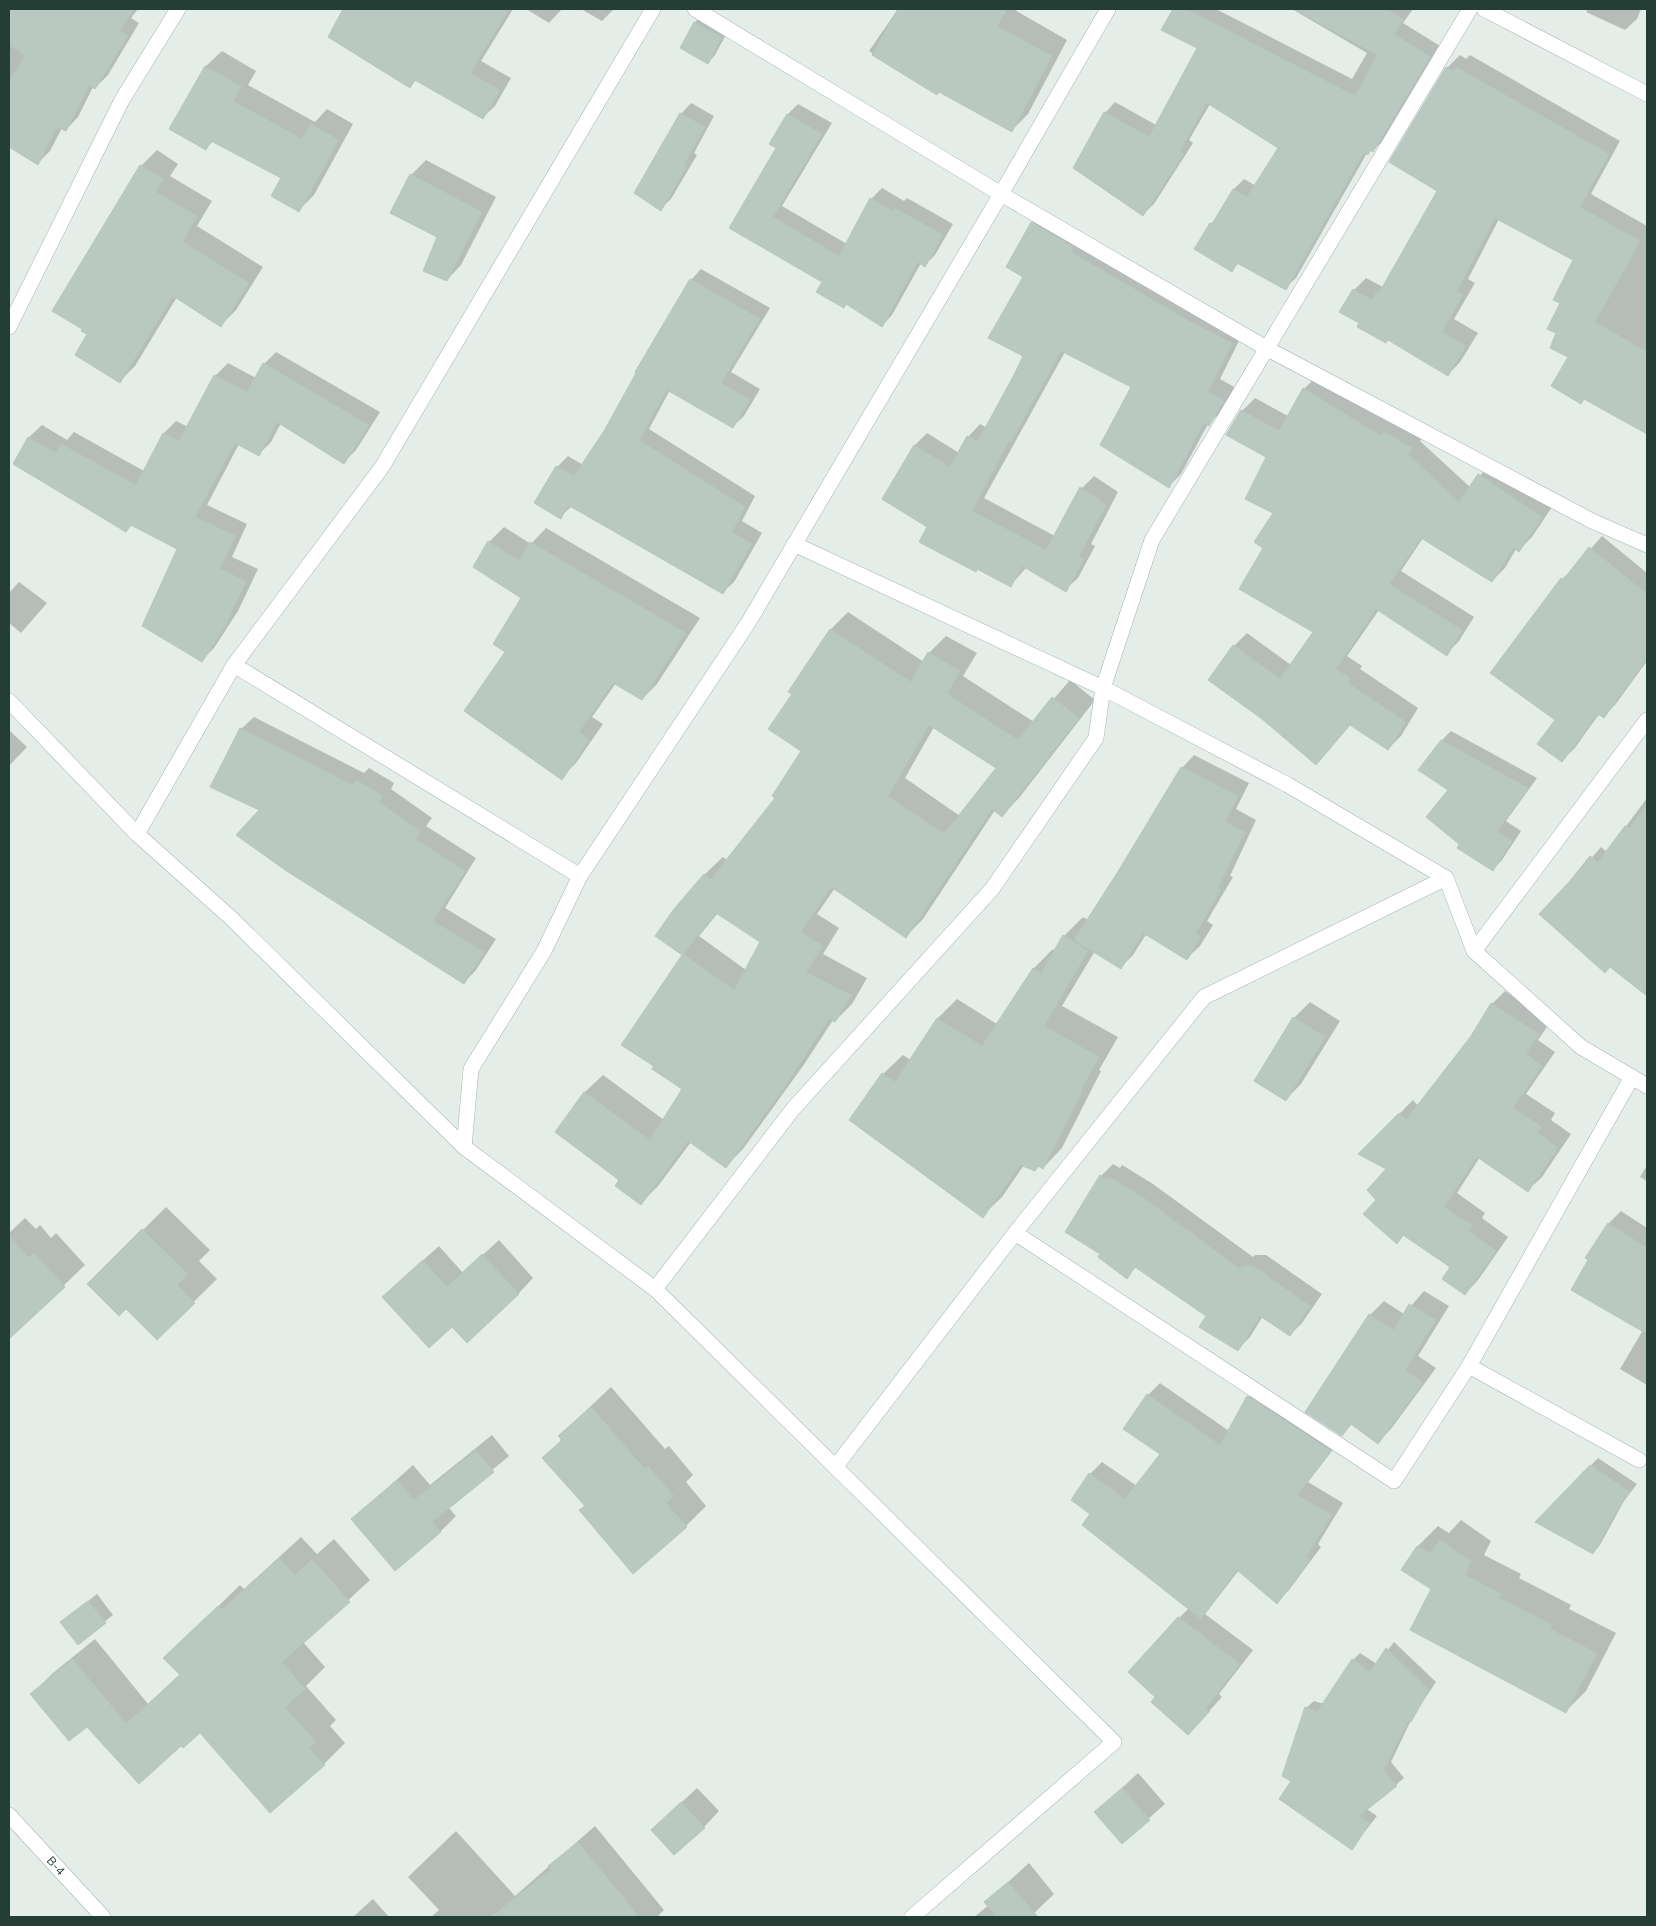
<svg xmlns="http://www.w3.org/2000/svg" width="1656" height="1926" font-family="'Nunito Sans',sans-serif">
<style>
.shadow{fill:#0003;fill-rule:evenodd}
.building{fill:#b9c8c0;stroke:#b6c7be;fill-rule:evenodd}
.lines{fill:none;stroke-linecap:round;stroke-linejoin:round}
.minor-casing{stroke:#a6b5ae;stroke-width:16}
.minor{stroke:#fff;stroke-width:15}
.labels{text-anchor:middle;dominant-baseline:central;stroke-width:5;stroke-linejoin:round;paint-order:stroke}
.street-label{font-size:12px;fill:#233e34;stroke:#f4f9f6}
</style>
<rect width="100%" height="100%" fill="#e4ede8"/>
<path class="shadow" d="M9,9H138L131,18L139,23L108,75L95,88L93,87L78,117L66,130L62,128L50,151L37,164L9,145Z
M344,9H513L481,61L511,78L495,106L483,117L417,79L410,86L330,36Z
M526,9H562L549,23Z
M581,9H614L602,21Z
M898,9H1013L1067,40L1028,114L1012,130L939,91L937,94L869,51Z
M1174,9H1216L1352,79L1367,53L1292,9H1413L1403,23L1440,46L1384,140L1373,150L1367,153L1296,278L1285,288L1239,263L1231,271L1211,224L1218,217L1234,189L1244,179L1256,186L1279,148L1210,104L1189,140L1193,143L1154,204L1143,214L1105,113L1115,102L1156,125L1199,48L1163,29Z
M1588,9H1641L1637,19L1625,30L1586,12Z
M702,15L729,29L715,55L708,63L695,22Z
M222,51L256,71L248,85L315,122L327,109L353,124L314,195L299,210L282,178L213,141L206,149L171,129L206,66Z
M1460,55L1466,59L1470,55L1620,141L1591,194L1647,226V431L1585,398L1581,402L1570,357L1558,332L1561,303L1575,260L1499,219L1468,279L1475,283L1454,319L1478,333L1460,362L1448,375L1361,323L1354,290L1366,278L1383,287L1439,190L1391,161L1447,68Z
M691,103L714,116L694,153L697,155L671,199L660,209L681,114Z
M798,104L832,123L782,206L847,244L871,199L882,188L904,201L907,198L953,224L935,255L925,265L921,263L892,315L882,326L847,303L843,307L824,282L731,227L778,147L771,143L788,114Z
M157,150L178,164L170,176L212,201L197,226L263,267L236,310L221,325L177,297L135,366L120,381L89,334L98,238L141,166Z
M426,160L496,197L461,265L447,280L438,237L411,175Z
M1045,211L1244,331L1220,379L1236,388L1221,412L1208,424L1181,474L1168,487L1133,387L1065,352L984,498L1055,536L1082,488L1094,476L1118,492L1091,544L1095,546L1078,578L1065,590L1026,568L1011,585L929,527L883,499L915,445L927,433L959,453L968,437L980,424L987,428L1024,356L1025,276L1032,223Z
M701,269L770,308L731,372L760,389L744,416L733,426L670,390L649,429L755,496L742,521L762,533L734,582L723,592L571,507L560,517L536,503L557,467L568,456L583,465L605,432L691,280Z
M276,352L380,412L356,450L344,462L281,423L271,442L259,454L239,444L207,505L247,524L232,557L258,569L238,611L214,648L202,660L179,548L132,525L126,531L14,463L29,437L42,425L67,440L74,432L144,471L164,433L176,421L188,427L215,376L228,363L256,378L264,364Z
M1317,376L1424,435L1420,441L1470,487L1492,462L1554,504L1532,537L1519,550L1516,549L1505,568L1492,581L1423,538L1401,571L1474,617L1459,641L1446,654L1379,610L1347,656L1362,666L1360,669L1418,708L1401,736L1388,749L1351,724L1316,763L1234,646L1247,633L1291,665L1315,632L1264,547L1275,512L1268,457L1242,411L1255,398L1288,416L1304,389Z
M504,527L531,544L546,528L700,618L657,684L642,699L616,683L592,717L603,724L576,763L561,778L507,652L523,597L489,542Z
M1602,536L1647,573V661L1615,705L1603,716L1600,713L1574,749L1562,760L1557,720L1562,579L1574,568Z
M19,582L47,603L21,633L9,623V593Z
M848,612L924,662L929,653L946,636L977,653L963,676L1034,722L1070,680L1095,700L1019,798L1002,815L995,810L923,919L906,936L835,888L817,914L839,928L823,954L867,978L852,1004L835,1021L833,1020L803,1066L743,1149L726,1166L691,1142L658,1186L641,1203L621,1180L557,1131L585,1092L603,1075L664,1120L684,1088L623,1045L684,954L657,936L675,910L705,874L723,857L727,860L777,798L803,750L793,694L830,630ZM934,727L997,768L960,816L905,778ZM718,913L762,942L746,970L699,936Z
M254,717L364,773L369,768L394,783L391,789L432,818L426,826L476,858L445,908L496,939L476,970L464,983L261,810L241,729Z
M9,730L27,747L9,766Z
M1451,731L1537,778L1506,821L1521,831L1502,860L1493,869L1460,844L1441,741Z
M1194,755L1249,783L1236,809L1256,820L1230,876L1233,877L1207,921L1213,925L1200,946L1187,958L1147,933L1133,955L1121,967L1095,951L1062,1006L1118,1037L1099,1070L1101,1071L1062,1148L1043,1168L1039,1165L1035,1170L1024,1165L1002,1197L982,1216L850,1120L883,1074L903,1055L911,1060L938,1018L957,999L997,1024L1034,968L1053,949L1055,951L1064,936L1083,917L1088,920L1182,768Z
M1647,798V868L1634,861L1620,887L1647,903V994L1610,966L1570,883L1601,847L1607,852Z
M1505,991L1551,1021L1538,1040L1555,1052L1526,1094L1555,1113L1551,1120L1571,1134L1542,1177L1528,1190L1480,1157L1457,1193L1485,1213L1482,1218L1508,1237L1478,1280L1465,1294L1452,1267L1405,1234L1397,1242L1378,1200L1388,1169L1360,1154L1413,1100L1418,1106L1472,1037L1492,1004Z
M1310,1002L1340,1021L1301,1084L1286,1099L1256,1081L1294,1018Z
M1113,1164L1120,1168L1122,1165L1153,1184L1253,1257L1255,1255H1266L1322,1294L1302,1323L1290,1335L1263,1316L1250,1337L1238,1349L1208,1316L1137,1266L1126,1277L1102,1254L1101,1176Z
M1647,1165V1181L1640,1177Z
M166,1207L210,1250L199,1261L217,1279L157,1338L126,1307L89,1284Z
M1621,1211L1647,1228V1385L1620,1369L1643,1330L1586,1258L1609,1223Z
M25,1218L36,1229L40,1225L51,1238L56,1233L85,1265L9,1338V1233Z
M499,1240L533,1278L518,1294L452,1325L399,1282L439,1246L463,1273Z
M1424,1291L1449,1306L1418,1356L1436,1368L1391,1429L1378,1442L1353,1423L1342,1434L1370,1315L1384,1301L1404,1314Z
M1160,1383L1229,1431L1248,1397L1261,1385L1342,1438L1308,1482L1343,1503L1318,1544L1321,1547L1289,1590L1277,1602L1239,1570L1205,1614L1253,1650L1219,1694L1222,1697L1201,1720L1157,1697L1179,1618L1189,1608L1092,1514L1090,1474L1102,1462L1137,1486L1162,1454L1148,1395Z
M611,1387L665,1449L669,1446L693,1475L686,1482L706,1506L686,1526L586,1505L559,1436Z
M492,1435L509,1456L448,1507L456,1516L440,1532L353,1519L413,1465L430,1485Z
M1598,1458L1637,1484L1624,1501L1600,1545L1593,1553L1537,1522Z
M1461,1520L1491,1541L1484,1555L1521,1574L1519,1578L1571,1605L1569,1609L1616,1633L1586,1691L1566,1711L1433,1588L1418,1546L1438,1526L1449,1533Z
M301,1537L317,1554L334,1539L370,1580L303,1642L325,1667L306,1686L336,1720L330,1726L345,1743L324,1764L200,1731L87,1725L32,1694L53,1673L95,1639L148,1704L180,1674L165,1658L240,1585L244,1589Z
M97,1594L113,1615L78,1643L62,1622Z
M1394,1642L1436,1682L1412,1718L1391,1762L1404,1778L1367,1809L1377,1816L1352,1848L1293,1781L1306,1708L1314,1701L1324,1704L1353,1660L1360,1653L1377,1664Z
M1138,1773L1165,1804L1122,1842L1096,1812Z
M697,1788L719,1811L704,1827L668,1815Z
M595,1826L664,1910L657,1917H431L439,1910L408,1877L456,1831L515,1896Z
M1029,1863L1054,1894L1030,1917H974L989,1905L986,1902Z
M373,1899L389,1917H353Z"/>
<path class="building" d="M9,9H134L120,31L128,36L95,89L89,85L66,131L57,127L38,165L9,147V81L25,56L9,45Z
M343,9H509L470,73L500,90L483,119L415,80L410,88L328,37Z
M898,9H1007L997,26L1052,56L1012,132L939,92L937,95L872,55Z
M1173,9H1186L1355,96L1377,55L1294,9H1387L1404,20L1394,34L1430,57L1373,152L1370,150L1368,155L1364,152L1286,290L1237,263L1232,272L1194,249L1210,223L1212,224L1233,189L1247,197L1278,148L1207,103L1180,151L1184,154L1143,216L1073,168L1104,112L1149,137L1197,48L1161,30Z
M694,22L722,37L708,64L680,48Z
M205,66L242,87L233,101L302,139L311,124L339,140L299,212L271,196L281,178L211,141L206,150L169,129Z
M1446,67L1454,71L1456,67L1609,154L1580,207L1640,241L1595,322L1647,352V434L1584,399L1581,404L1551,386L1568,357L1550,348L1556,333L1547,329L1560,303L1553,300L1573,260L1495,218L1457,291L1463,295L1442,332L1466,346L1448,376L1388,340L1386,343L1357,327L1359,323L1339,312L1353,289L1372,300L1377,291L1379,293L1437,191L1389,162Z
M680,113L705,127L684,164L687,166L661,211L634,193Z
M787,114L822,134L773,217L839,256L870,198L894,211L895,208L943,235L925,267L918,262L882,327L846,304L844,308L816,292L822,282L729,228L776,148L769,144Z
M140,165L164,179L156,192L197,216L183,242L249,283L221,327L173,296L120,383L75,355L87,334L81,331L82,329L52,311Z
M410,174L482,212L447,281L423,271L437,237L390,213Z
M1031,222L1073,247L1071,252L1194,324L1232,343L1208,392L1224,401L1209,426L1204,423L1169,488L1100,445L1131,387L1061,351L1011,442L1009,441L972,511L1046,550L1080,487L1106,505L1079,556L1084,559L1066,592L1022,566L1011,587L977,569L976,572L919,542L927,527L882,499L914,445L950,467L967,436L978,441L1015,373L1023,356L988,338L1023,277L1006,267Z
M690,279L760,319L721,383L750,400L733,428L667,390L639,440L745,507L732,532L752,544L723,594L568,505L561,519L534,503L556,466L574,476L604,431L636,373L635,372Z
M263,363L369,425L344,464L277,422L259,456L235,443L195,517L236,536L220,569L246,581L226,625L202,662L142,626L177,549L131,525L126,532L13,464L28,437L56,453L61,444L136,485L163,433L179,441L214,375L247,392Z
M1303,388L1381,436L1384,432L1412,448L1408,454L1459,502L1478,474L1542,517L1519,552L1513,548L1492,582L1421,538L1389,584L1462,630L1447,656L1376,609L1336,669L1351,679L1348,683L1406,722L1388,750L1350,725L1316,765L1262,719L1208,680L1233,645L1280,679L1313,632L1239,589L1263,548L1254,542L1273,513L1245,499L1266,457L1226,435L1241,410L1279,431Z
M488,541L519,561L530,542L686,633L642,700L613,683L579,732L589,740L562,780L464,711L505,652L493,644L521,598L473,567Z
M1589,547L1647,594V658L1604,718L1598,714L1562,762L1537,744L1555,720L1490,673L1561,578L1563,580Z
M830,629L911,682L928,652L960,671L947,694L1018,740L1052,697L1079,718L1002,817L992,809L906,938L831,887L801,932L823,946L806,972L851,995L835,1022L829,1019L786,1085L726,1168L688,1141L641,1205L615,1186L619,1180L555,1132L584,1092L650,1140L682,1089L652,1069L654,1066L621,1045L682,955L655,936L674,909L704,874L711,879L775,798L772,796L801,751L768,729L792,694L788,692ZM929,725L996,768L944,834L888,796ZM716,913L760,942L734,990L683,954Z
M240,728L352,785L356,780L383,796L379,802L420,831L415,839L465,871L433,921L484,952L464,984L285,870L236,835L259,810L210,787Z
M1441,740L1528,788L1497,831L1512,841L1493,871L1457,848L1459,844L1426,817L1448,790L1418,770Z
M1181,767L1238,796L1225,822L1245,832L1218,888L1221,890L1195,934L1201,937L1187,960L1143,933L1121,969L1074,940L1119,870Z
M1647,805V996L1610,967L1605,973L1539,914L1569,882L1590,856L1598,862L1625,826L1629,828Z
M1063,935L1088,951L1044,1026L1099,1057L1081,1090L1082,1091L1043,1169L1038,1166L1035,1171L1020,1165L983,1218L849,1120L882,1073L895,1082L937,1018L982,1046L1033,968L1041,973Z
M1491,1003L1539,1034L1526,1054L1542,1066L1513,1108L1542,1127L1538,1133L1558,1148L1528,1192L1477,1157L1444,1207L1473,1226L1469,1231L1496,1251L1465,1295L1442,1279L1450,1267L1403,1235L1397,1244L1363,1214L1376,1200L1367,1190L1386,1169L1358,1154L1399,1113L1406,1120L1471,1036Z
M1293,1017L1325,1037L1286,1101L1254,1081Z
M1100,1175L1107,1180L1109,1177L1141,1196L1240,1269L1242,1266H1253L1310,1306L1290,1336L1260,1316L1238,1351L1199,1327L1206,1316L1135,1267L1127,1279L1098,1257L1100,1254L1065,1232Z
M1608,1223L1647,1248V1334L1571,1290L1588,1260L1585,1258Z
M142,1229L188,1274L177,1285L195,1303L157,1340L126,1309L119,1316L87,1284Z
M9,1236L29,1258L34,1253L65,1287L9,1339Z
M482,1254L519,1294L467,1343L452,1327L429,1348L382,1297L423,1260L447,1287Z
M1409,1304L1436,1320L1405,1370L1423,1383L1378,1444L1351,1424L1342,1436L1305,1412L1369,1314L1394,1330Z
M1147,1394L1220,1445L1247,1396L1331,1451L1297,1495L1332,1515L1306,1557L1310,1560L1277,1604L1237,1570L1201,1619L1082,1525L1090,1514L1071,1500L1089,1473L1125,1499L1160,1454L1123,1429Z
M591,1407L645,1469L648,1466L674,1496L666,1503L687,1527L633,1574L579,1510L585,1506L542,1458L562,1440L558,1436Z
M476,1450L494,1472L432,1522L441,1532L395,1571L351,1519L397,1480L414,1500Z
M1590,1465L1630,1492L1617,1510L1593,1554L1535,1522Z
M1440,1540L1471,1561L1465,1575L1501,1594L1499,1598L1552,1625L1550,1629L1597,1653L1566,1713L1410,1630L1431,1589L1401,1570L1417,1546L1430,1553Z
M279,1558L295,1575L312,1559L350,1602L282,1662L305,1689L285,1707L316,1742L309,1748L325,1765L270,1813L200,1733L183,1748L181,1746L139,1784L87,1727L69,1741L30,1694L73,1659L126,1724L180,1675L163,1658L218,1606L222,1610Z
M88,1601L106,1623L78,1645L60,1622Z
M1178,1617L1240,1664L1206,1708L1210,1711L1188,1735L1151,1702L1155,1697L1128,1672Z
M1386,1648L1429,1690L1411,1722L1408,1721L1384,1770L1397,1786L1359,1816L1370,1823L1352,1850L1279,1799L1291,1781L1282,1776L1305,1707L1317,1712L1352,1659L1370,1672Z
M1122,1788L1150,1820L1122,1844L1094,1812Z
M681,1802L705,1828L674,1855L651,1830Z
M578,1842L639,1917H491L551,1869L548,1866Z
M1008,1882L1038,1917H997L984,1902Z"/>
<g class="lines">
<g class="minor-casing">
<g id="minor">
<path d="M695,9L1001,194L1266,348L1592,521L1647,545"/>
<path d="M1484,9L1647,94"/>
<path d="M9,327L122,100L178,9"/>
<path d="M794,544L1103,688L1288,785L1446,878L1474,951L1581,1047L1647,1086"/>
<path d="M234,665L580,876"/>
<path d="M9,701L137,834L231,918L464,1147L655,1289L1114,1742L912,1917"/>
<path d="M137,834L234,665L382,467L653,9"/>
<path d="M1474,951L1647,720"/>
<path d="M464,1147L471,1069L544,951L580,876L748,623L1001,194L1108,9"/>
<path d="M1015,1233L1394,1481L1469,1366L1632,1077"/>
<path d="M655,1289L793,1109L992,889L1096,738L1103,688L1152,540L1470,9"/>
<path d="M1469,1366L1639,1460"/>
<path d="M836,1466L1015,1233L1204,997L1446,878"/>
<path id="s1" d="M9,1815L103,1917"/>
</g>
</g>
<use href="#minor" class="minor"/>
</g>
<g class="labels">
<g class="street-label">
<text stroke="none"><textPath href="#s1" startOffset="69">B-4</textPath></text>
</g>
</g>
<rect width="1656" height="1926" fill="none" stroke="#233e34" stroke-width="20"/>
</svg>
